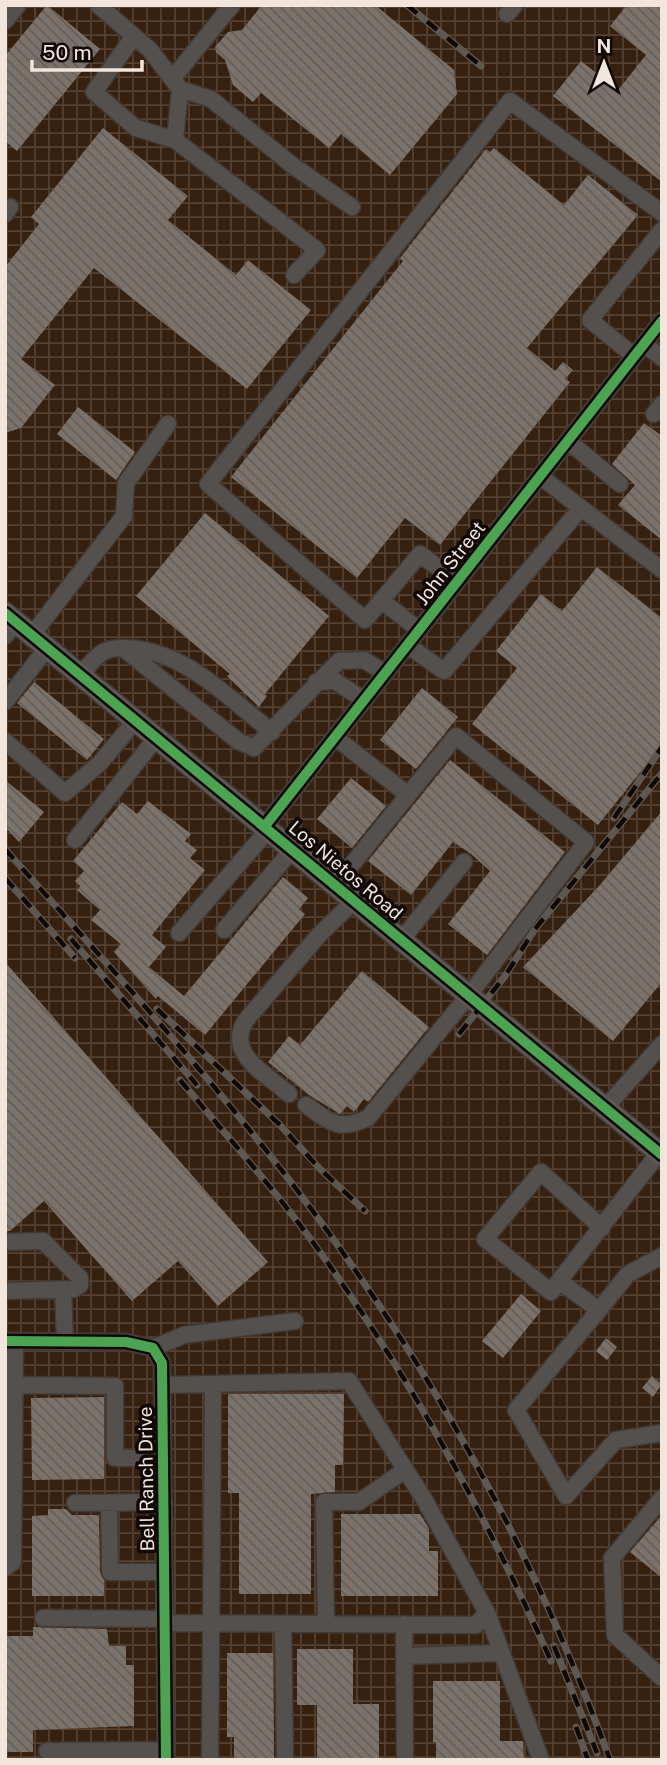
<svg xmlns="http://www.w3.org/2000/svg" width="667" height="1765" font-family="'Public Sans',sans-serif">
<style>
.industrial{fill:url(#industrial-grid)}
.building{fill:url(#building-back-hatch)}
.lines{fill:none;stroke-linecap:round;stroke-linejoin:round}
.minor-casing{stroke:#413933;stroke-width:19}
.major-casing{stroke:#413933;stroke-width:24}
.minor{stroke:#54504d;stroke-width:16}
.major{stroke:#5d5855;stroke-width:21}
.rail-casing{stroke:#5d5852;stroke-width:7}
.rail{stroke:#100804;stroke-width:4.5;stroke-dasharray:13;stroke-linecap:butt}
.cycleway-casing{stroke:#100804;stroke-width:15}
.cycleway{stroke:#4ca352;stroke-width:10}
.labels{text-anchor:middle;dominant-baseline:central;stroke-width:7;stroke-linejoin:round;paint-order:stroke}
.street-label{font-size:19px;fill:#f1e5dc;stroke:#100804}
</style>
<defs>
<pattern id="industrial-grid" width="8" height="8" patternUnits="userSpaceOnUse" patternTransform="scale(1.75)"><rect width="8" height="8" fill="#362110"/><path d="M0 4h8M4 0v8" fill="none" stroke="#544132"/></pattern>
<pattern id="building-back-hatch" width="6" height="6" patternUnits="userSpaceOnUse" patternTransform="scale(1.75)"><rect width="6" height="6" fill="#7b726b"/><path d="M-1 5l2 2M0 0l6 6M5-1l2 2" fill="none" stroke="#645e59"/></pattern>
</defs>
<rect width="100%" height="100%" fill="#261d15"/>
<path class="industrial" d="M5,5H662V1760H5Z"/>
<path class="building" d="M47,5L100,49L17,151L5,141V56Z
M262,5H375L454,70L457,94L390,175L341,134L329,148L261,93L253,102L233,85L225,60L216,52L215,47L228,32L242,30Z
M627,5H662V182L553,96L581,61L618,90L646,55L610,26Z
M103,128L188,196L168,220L236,275L248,260L311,310L247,389L94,268L21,359L55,385L21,428L5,433V267L39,224L31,217Z
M494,148L564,205L588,175L638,215L527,348L555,371L563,362L573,370L565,379L570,382L440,545L405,518L357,578L231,477L403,261L400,258L486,149L490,152Z
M78,407L135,452L116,480L57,434Z
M644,423L662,436V540L618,505L635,485L612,464Z
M205,513L329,616L265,694L267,696L259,707L227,676L230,674L136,596Z
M597,567L662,618V745L598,825L472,724L517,668L496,651L541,594L562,611Z
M34,682L104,739L87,760L17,703Z
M422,688L458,717L416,769L380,740Z
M450,760L565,852L487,955L448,924L490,871L470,853L453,842L411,895L368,861Z
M351,778L386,806L352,848L317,819Z
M5,780L44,812L19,842L5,827Z
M148,801L191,834L185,841L197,850L190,858L205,870L152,935L166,947L149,967L184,996L283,877L308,898L299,909L305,914L205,1035L158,996L156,999L114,952L121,944L91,920L100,910L77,890L80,886L75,881L84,871L73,861L122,802L137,814Z
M662,811V982L613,1041L523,967L599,886Z
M5,962L268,1262L218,1306L178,1261L132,1301L44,1201L10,1231H5Z
M362,971L429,1027L368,1102L364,1099L354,1112L347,1106L340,1114L309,1095L268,1062L289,1036L300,1045Z
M521,1294L541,1311L503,1358L482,1341Z
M606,1338L617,1347L607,1360L596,1351Z
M652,1376L662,1384L653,1397L642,1388Z
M228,1394H344L343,1465H335V1492L311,1494V1594H239V1493H228Z
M104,1397V1479L32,1480L31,1398Z
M48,1509H66L72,1515H99L100,1572L104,1580V1596H32V1516L48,1515Z
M341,1514H420L429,1529V1551H438V1596H341Z
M662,1515V1578L630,1552Z
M33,1627L107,1629L109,1646H126V1665H134V1726L33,1730V1752H5V1636H33Z
M297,1649H353V1704H379V1760H317V1705H297Z
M227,1653H273L274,1760H234V1737H227Z
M433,1681H500V1741H523L524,1760H436V1742H433Z"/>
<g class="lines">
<g class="minor-casing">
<path id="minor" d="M98,5L150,50L180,89
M507,14L515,5
M5,21L18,5
M134,36L94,92L136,128L175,140
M173,78L232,5
M180,89L175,140L317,250L294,275
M180,89L211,99L292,165L352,207
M5,214L10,207
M644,344L662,358
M634,356L590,320L662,230
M654,414L662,404
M568,441L620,484
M581,508L662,570
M457,582L420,554L365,620L208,484L510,101L662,213
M381,600L419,630
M32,635L124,516L126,483L168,424
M5,636L16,622
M407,645L444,671L581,508L540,476
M123,648C183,648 228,698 272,732
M81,675C94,659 101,647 123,648L238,741L254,748L339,661L364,660L385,673
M316,682L335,681L364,700
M5,702L47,648
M335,737L408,795
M5,741L65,793L100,763L136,720
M265,826L662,321
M75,840L157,737
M224,930L293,849
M179,933L269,829
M402,939L464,862
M289,1094C265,1073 225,1054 246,1020L319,935L355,900
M306,1105C330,1122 338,1132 368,1118L469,995L586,842L456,736L336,884
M605,1108L662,1044
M659,1153L559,1281L599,1310L516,1410L566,1496L616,1440L662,1433
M5,1242L43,1241L80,1278V1285L74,1289L5,1291
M559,1281L551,1292L485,1239L541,1172L602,1228
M63,1289L65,1341
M599,1310L628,1274L662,1256
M5,1341L126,1342L153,1348L162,1363L166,1760
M153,1348L184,1335L295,1321
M14,1385L115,1386V1458H163
M162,1385L349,1381L424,1499L487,1613L476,1625L165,1623
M662,1498L612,1558L615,1635L662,1678
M75,1503L164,1502
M109,1503L110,1572H164
M5,1568L13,1562L15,1341
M487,1613L541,1760
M43,1618L165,1619
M283,1624L285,1760
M326,1624L324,1502H359L405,1470
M404,1624L405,1760
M404,1656L501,1653
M47,1751L166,1750
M210,1760L213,1384"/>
</g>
<g class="major-casing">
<path id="major" d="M5,613L662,1155"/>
</g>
<use href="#minor" class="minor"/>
<use href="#major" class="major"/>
<g class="rail-casing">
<path id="rail" d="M407,5L481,66
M614,818L662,747
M5,849C118,977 237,1104 336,1243C451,1403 543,1575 610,1760
M5,878L75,958
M71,939L197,1085
M157,1009L280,1125L320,1169L365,1211
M459,1034L505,976L535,929L662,773
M180,1080C227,1136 277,1192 320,1252C412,1380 487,1518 551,1661
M554,1646L597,1753
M576,1727L588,1760"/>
</g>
<use href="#rail" class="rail"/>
<g class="cycleway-casing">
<path id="cycleway" d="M5,613L662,1155
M265,826L662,321
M5,1341L126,1342L153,1348L162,1363L166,1760"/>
</g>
<use href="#cycleway" class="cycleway"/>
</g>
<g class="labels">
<g class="street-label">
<text transform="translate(450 563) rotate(-52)">John Street</text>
<text transform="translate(346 870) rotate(40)">Los Nietos Road</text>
<text transform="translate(146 1479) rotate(-91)">Bell Ranch Drive</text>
</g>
</g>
<rect width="667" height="1765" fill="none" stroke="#f1e5dc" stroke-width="14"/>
<g transform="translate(604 63)" stroke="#100804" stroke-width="5" paint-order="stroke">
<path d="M0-5L12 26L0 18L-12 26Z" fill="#f1e5dc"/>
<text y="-10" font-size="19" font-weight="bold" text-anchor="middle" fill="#f1e5dc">N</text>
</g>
<path d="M32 60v10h110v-10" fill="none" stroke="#f1e5dc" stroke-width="3.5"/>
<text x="42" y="60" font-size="21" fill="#f1e5dc" stroke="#100804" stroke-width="5" paint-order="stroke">50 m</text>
</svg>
